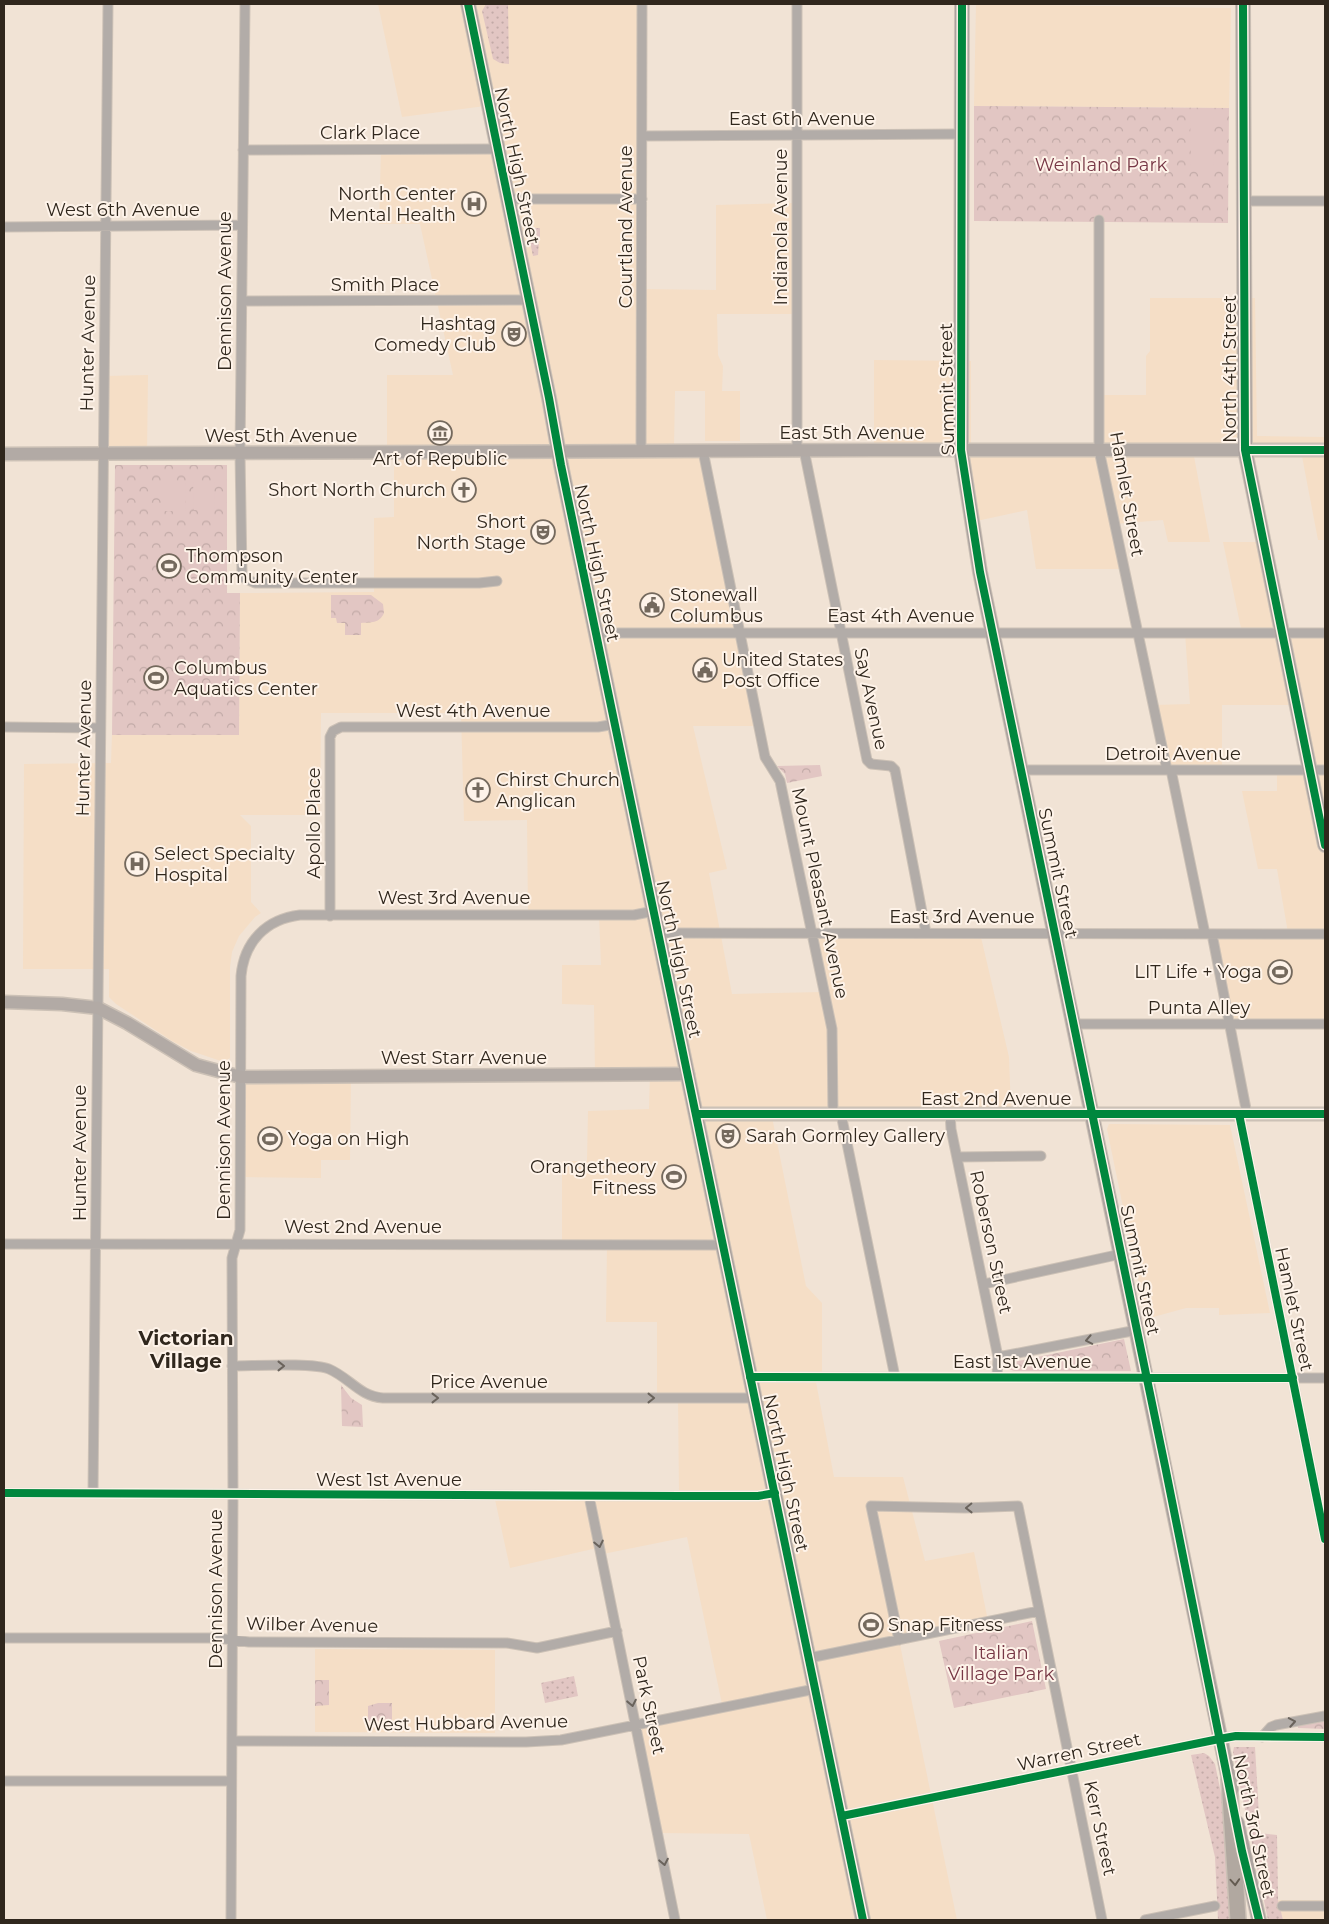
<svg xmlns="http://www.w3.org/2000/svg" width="1329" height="1924" font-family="Montserrat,sans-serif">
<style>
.built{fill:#f5dec6}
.grass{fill:url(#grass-dots)}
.forest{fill:url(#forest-crowns)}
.pitch{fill:#e2c6c3}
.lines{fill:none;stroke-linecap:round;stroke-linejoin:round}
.street-casing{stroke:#ccc1b6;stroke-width:11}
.secondary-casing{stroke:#ccc1b6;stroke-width:15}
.primary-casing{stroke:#ccc1b6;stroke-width:16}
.highway-casing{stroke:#ccc1b6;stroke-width:18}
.street{stroke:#b2aca8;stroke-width:9}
.secondary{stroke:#b2aaa5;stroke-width:12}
.primary{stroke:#aba29e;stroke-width:14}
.highway{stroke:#b1a8a0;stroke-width:15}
.cycleway-casing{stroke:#fef3e9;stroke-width:11}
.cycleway{stroke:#00873e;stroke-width:8}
.oneway{stroke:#6a635c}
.oneway2{stroke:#645b51}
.labels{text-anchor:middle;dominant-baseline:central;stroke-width:4;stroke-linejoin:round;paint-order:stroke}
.street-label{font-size:18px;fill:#30271d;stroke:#fef3e9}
.park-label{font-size:18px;fill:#773745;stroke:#fef3e9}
.poi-label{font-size:18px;fill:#30271d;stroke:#fef3e9;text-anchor:start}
.quarter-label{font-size:20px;font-weight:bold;fill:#30271d;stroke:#fef3e9}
</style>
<defs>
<pattern id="grass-dots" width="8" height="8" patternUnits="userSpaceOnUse" patternTransform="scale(1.25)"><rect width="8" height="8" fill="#e2c6c3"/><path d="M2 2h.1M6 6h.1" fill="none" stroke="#c2aaa7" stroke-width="1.8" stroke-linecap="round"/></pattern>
<pattern id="forest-crowns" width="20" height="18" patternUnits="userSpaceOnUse" patternTransform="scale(1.25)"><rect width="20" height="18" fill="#e2c6c3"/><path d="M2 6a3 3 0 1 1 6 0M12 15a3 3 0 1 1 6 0" fill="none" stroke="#c2aaa7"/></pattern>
</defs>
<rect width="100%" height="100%" fill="#f1e3d5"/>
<path class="built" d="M378,4H464L485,106L402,117Z
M466,4H640L642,289L716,290V205L796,203L797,314H717L718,355L723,366L722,391H740V441H705V391H675L674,447L698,448L758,726H693L727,869L709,873L732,994L824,992L814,931L980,933L1009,1057L1011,1111L771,1112L806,1286L822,1303V1373L816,1382L834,1477H903L925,1561L974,1552L988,1621L899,1640L957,1920H767L749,1834L657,1833L633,1724L722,1704L687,1537L598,1555L597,1548L510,1568L494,1495H679L678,1397H657V1322H606L607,1245H562V1161H587L588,1111L649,1109L650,1073L595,1075L594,1005L562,1004V965H601L599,914H528L527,820L464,821L461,713H321L320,815H240L251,826V902L261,913L255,917L239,936L232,952L230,967V1058L224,1062L191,1051L172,1041L116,1004L109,997V969H23L24,764L111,763L112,735H239L240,593L374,592V518L394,517V452H387V375H453L420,224H379L381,149L497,150Z
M976,4L1231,8L1229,108L974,106Z
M1150,298H1255L1257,436L1325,437V540H1318L1301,451H1193L1210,542H1168L1163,520L1115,524L1125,569H1036L1027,510L972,522L959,449L874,450V360L971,361V450L1096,449V395H1146V356L1150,351Z
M148,375L147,454H103L104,376Z
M1223,542H1261L1282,633L1325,634V1024L1229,1023L1211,932L1288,933L1277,869H1258L1242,791H1277V770H1309L1295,705H1222V768L1167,769L1154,705L1190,704L1185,633H1242Z
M243,1073L351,1075L350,1160H321V1178L242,1177Z
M1109,1124L1230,1125L1270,1313L1219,1315V1308H1186L1146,1319L1107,1129Z
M315,1649L495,1650V1733L315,1732Z
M1278,1900H1325V1920H1283Z"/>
<path class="grass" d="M486,4H508L509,64L500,63L493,59L482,11Z
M527,228H540V238L537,239V242H539L538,255L533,256Z
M574,1676L578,1696L545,1703L541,1683Z
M1234,1747H1255L1260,1833L1277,1835L1278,1900L1283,1920H1268L1233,1752Z
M1204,1753L1209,1756L1215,1764L1223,1803L1231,1920H1218L1215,1857L1191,1755Z"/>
<path class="forest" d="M974,106L1229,108L1228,223L974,221Z
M115,465H227V593H240L239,735H112Z
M331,595H371L383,604L384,613C379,624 371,622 361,623V635H345V623H337L336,618H331Z
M820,765L822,776L787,783L785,774L777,766Z
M1124,1339L1131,1371H1014L1006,1368L1009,1363Z
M341,1385L351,1398L362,1405L363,1427L342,1426Z
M1032,1621L1046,1689L954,1708L939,1641Z
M315,1680H329V1705L315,1706Z
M378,1703H392V1721H368V1706Z
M1325,1720V1729L1298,1728V1725Z"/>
<path class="pitch" d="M1190,115H1213L1214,168H1191Z
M193,482H214L215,510H194Z
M164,483H185L186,511H164Z"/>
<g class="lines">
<g class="street-casing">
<path id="street" d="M245,4L240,453L242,574L244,578L255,583H479L497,581
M642,136L962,134
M243,150L498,149
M508,199H642
M1244,201H1325
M1099,220V450L1167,770
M4,227L242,225
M242,301L529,300
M797,450V4
M804,450L867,760L871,764L891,766L895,770L926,933
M641,451L642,4
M703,451L765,757L780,781L832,1029L833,1114
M596,633H1325
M4,727L100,728
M1021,770H1325
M1171,770L1205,934
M330,916V737L333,731L341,727H598L615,724
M659,933L1325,934
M1212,934L1247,1114
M1074,1024H1325
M950,1113L951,1129L998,1357L997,1377
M841,1114L895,1377
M1239,1114L1325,1539
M957,1157L1041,1156
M4,1244L723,1245
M984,1284L1121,1254
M998,1357L1137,1330
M232,1366C254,1366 312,1362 329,1369C350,1378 359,1396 383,1398H755
M750,1377L1325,1378
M4,1493L680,1496H758L775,1493
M93,1493L108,4
M589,1496L675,1920
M4,1638H217L249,1642L507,1643L537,1648L617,1631
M899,1640L871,1506L965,1508L1018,1506L1102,1920
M809,1658L1039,1611
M1262,1737L1271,1727L1276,1725L1325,1716
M232,1741L526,1742L561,1740L815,1689
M4,1781H231
M842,1816L1219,1739L1236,1736L1325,1737
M1282,1906H1325
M231,1920L233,1495L232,1258L240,1230L241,976C244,942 266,919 300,915H634L654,911
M1145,1920L1215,1906"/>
</g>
<g class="secondary-casing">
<path id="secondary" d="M4,454L874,450H1325
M4,1002L62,1004L98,1008L127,1023L196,1065L241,1077L688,1074
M696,1114H1325"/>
</g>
<g class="primary-casing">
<path id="primary" d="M468,4L549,398L561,465L863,1920
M962,4L961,450L980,572L1231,1790
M1243,4L1245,450L1325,845
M1237,1823L1259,1920"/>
</g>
<g class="highway-casing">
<path id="highway" d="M1229,1780L1238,1920"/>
</g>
<use href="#street" class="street"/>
<use href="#secondary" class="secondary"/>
<use href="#primary" class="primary"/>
<use href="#highway" class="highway"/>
<g class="cycleway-casing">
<path id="cycleway" d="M468,4L549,398L561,465L863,1920
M962,4L961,450L980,572L1008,707L1165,1466L1242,1851L1259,1920
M1243,4L1245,450L1325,845
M1245,450H1325
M696,1114H1325
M1239,1114L1325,1539
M750,1377L1293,1378
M4,1493L680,1496H758L775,1493
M842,1816L1219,1739L1236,1736L1325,1737"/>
</g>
<use href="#cycleway" class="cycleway"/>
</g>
<defs><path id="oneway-chevron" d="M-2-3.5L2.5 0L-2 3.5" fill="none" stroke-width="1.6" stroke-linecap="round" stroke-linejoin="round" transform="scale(1.25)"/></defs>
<g class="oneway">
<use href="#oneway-chevron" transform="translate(1089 1340) rotate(169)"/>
<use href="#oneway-chevron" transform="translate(281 1366)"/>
<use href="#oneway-chevron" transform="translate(435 1398)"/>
<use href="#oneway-chevron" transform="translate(651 1398)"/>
<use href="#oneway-chevron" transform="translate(969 1508) rotate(179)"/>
<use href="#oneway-chevron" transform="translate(599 1544) rotate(78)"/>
<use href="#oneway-chevron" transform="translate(632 1703) rotate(79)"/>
<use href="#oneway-chevron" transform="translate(1292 1722) rotate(-10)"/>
<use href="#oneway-chevron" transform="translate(664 1862) rotate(79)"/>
</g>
<use class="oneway2" href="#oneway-chevron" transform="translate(1235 1882) rotate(86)"/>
<defs>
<g id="hospital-ring" transform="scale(1.25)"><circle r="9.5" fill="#fef3e9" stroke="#74695d" stroke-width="1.5"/><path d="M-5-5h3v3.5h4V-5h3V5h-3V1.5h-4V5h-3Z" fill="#74695d"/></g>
<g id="theatre-ring" transform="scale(1.25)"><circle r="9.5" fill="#fef3e9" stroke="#74695d" stroke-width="1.5"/><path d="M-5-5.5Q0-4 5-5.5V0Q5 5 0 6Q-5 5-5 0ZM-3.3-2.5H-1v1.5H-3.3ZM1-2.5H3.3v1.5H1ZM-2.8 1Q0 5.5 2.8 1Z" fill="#74695d"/></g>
<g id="museum-ring" transform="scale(1.25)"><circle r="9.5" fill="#fef3e9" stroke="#74695d" stroke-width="1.5"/><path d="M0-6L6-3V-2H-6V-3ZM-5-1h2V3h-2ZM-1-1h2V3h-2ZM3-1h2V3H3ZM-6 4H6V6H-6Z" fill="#74695d"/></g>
<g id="church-ring" transform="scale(1.25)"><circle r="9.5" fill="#fef3e9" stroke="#74695d" stroke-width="1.5"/><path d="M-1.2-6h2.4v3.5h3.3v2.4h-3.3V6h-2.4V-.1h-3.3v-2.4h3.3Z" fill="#74695d"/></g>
<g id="stadium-ring" transform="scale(1.25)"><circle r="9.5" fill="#fef3e9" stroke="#74695d" stroke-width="1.5"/><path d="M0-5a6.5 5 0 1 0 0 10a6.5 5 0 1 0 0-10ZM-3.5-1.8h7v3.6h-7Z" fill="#74695d"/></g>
<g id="civic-ring" transform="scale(1.25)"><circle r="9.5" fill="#fef3e9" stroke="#74695d" stroke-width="1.5"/><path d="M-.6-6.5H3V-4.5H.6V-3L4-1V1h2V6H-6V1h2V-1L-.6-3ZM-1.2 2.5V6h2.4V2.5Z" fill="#74695d"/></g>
</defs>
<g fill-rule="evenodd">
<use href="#hospital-ring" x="474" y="204"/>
<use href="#theatre-ring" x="514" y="334"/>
<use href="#museum-ring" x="440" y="433"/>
<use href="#church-ring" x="464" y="490"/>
<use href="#theatre-ring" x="543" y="532"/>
<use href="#stadium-ring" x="169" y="566"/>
<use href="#civic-ring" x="652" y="605"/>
<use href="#civic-ring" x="705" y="670"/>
<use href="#stadium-ring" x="156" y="678"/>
<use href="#church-ring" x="478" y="790"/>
<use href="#hospital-ring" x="137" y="864"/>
<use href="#stadium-ring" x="1280" y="972"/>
<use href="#theatre-ring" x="728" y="1136"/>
<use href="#stadium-ring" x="270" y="1139"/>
<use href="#stadium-ring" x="674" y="1177"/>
<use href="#stadium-ring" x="871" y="1625"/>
</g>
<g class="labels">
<g class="street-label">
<text x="802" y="119">East 6th Avenue</text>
<text x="370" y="133">Clark Place</text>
<text transform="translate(517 166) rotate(78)">North High Street</text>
<text x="123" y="210">West 6th Avenue</text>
<text transform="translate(626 227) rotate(-90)">Courtland Avenue</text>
<text transform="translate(781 227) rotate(-90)">Indianola Avenue</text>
<text x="385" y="285">Smith Place</text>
<text transform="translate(225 291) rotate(-90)">Dennison Avenue</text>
<text transform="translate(88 343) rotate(-89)">Hunter Avenue</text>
<text transform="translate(1230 369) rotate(-90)">North 4th Street</text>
<text transform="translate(947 389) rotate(-91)">Summit Street</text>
<text x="852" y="433">East 5th Avenue</text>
<text x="281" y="436">West 5th Avenue</text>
<text transform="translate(1127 494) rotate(80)">Hamlet Street</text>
<text transform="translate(597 563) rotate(78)">North High Street</text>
<text x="901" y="616">East 4th Avenue</text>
<text transform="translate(871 699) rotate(78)">Say Avenue</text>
<text x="473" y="711">West 4th Avenue</text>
<text transform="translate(84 748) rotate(-89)">Hunter Avenue</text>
<text x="1173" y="754">Detroit Avenue</text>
<text transform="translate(314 823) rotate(-90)">Apollo Place</text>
<text transform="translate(1058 873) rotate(78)">Summit Street</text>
<text transform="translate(820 893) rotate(78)">Mount Pleasant Avenue</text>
<text x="454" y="898">West 3rd Avenue</text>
<text x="962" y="917">East 3rd Avenue</text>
<text transform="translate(679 959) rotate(78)">North High Street</text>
<text x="1199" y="1008">Punta Alley</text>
<text x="464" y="1058">West Starr Avenue</text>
<text x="996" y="1099">East 2nd Avenue</text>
<text transform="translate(224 1140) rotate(-90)">Dennison Avenue</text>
<text transform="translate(80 1153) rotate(-90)">Hunter Avenue</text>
<text x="363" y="1227">West 2nd Avenue</text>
<text transform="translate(991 1242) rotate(78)">Roberson Street</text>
<text transform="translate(1140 1270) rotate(78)">Summit Street</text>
<text transform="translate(1294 1309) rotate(78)">Hamlet Street</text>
<text x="1022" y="1362">East 1st Avenue</text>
<text x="489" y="1382">Price Avenue</text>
<text transform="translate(786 1473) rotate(78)">North High Street</text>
<text x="389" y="1480">West 1st Avenue</text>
<text transform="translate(216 1589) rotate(-90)">Dennison Avenue</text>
<text transform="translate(312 1625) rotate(1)">Wilber Avenue</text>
<text transform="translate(649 1705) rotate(78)">Park Street</text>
<text transform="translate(466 1723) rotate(-1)">West Hubbard Avenue</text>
<text transform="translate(1079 1752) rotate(-12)">Warren Street</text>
<text transform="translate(1254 1826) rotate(78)">North 3rd Street</text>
<text transform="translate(1100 1828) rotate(78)">Kerr Street</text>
</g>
<g class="park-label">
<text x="1101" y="165">Weinland Park</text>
<text x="1001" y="1653">Italian<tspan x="1001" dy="21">Village Park</tspan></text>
</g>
<g class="poi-label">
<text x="456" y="194" text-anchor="end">North Center<tspan x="456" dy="21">Mental Health</tspan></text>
<text x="496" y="324" text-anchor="end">Hashtag<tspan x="496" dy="21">Comedy Club</tspan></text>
<text x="440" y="459" text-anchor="middle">Art of Republic</text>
<text x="446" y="490" text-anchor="end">Short North Church</text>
<text x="526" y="522" text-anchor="end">Short<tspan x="526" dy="21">North Stage</tspan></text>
<text x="186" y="556">Thompson<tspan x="186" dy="21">Community Center</tspan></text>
<text x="670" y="595">Stonewall<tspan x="670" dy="21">Columbus</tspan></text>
<text x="722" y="660">United States<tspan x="722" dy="21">Post Office</tspan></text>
<text x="174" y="668">Columbus<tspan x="174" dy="21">Aquatics Center</tspan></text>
<text x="496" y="780">Chirst Church<tspan x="496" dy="21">Anglican</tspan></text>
<text x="154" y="854">Select Specialty<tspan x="154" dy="21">Hospital</tspan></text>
<text x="1262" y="972" text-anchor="end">LIT Life + Yoga</text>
<text x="746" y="1136">Sarah Gormley Gallery</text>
<text x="288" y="1139">Yoga on High</text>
<text x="656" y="1167" text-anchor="end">Orangetheory<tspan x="656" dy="21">Fitness</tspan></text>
<text x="888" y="1625">Snap Fitness</text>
</g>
<g class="quarter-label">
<text x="186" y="1338">Victorian<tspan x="186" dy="23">Village</tspan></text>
</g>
</g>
<rect width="1329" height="1924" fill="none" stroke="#30271d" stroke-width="10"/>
</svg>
